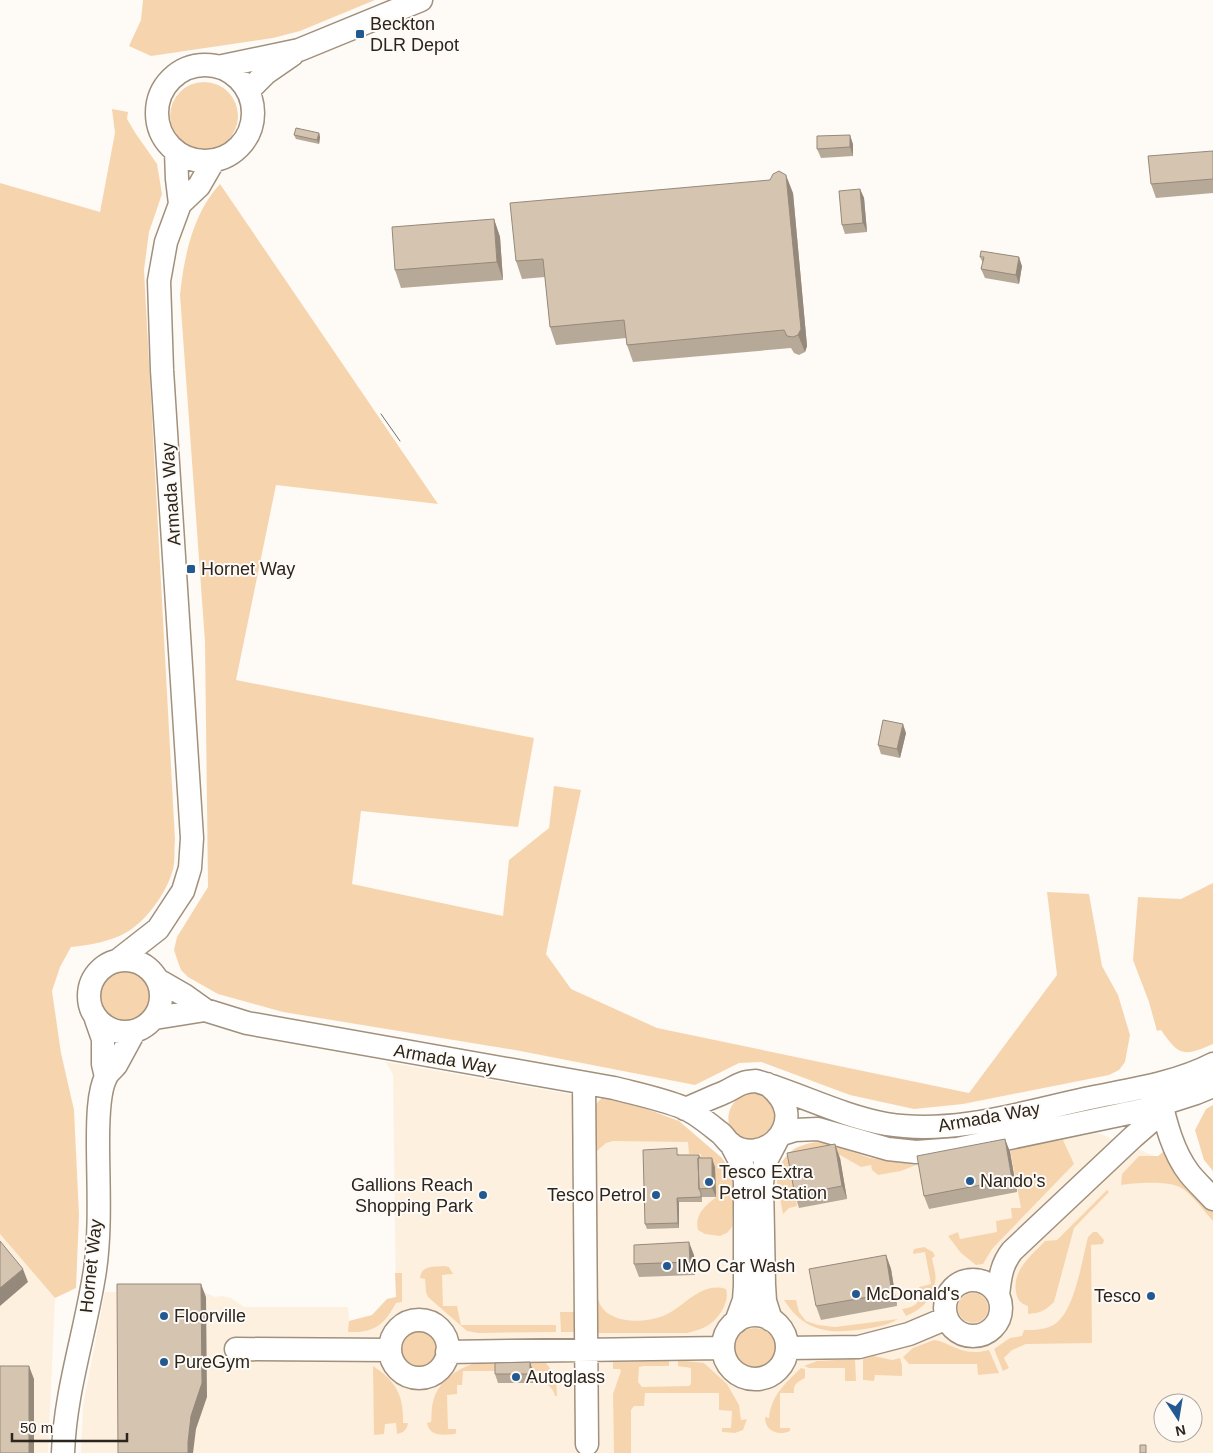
<svg xmlns="http://www.w3.org/2000/svg" width="1213" height="1453" font-family="Helvetica,sans-serif">
<style>
.built{fill:#fef0df;fill-rule:evenodd}
.green{fill:#f6d5ae}
.lines{fill:none;stroke-linecap:round;stroke-linejoin:round}
.minor-casing{stroke:#a0907d;stroke-width:25}
.minor{stroke:#fff;stroke-width:22}
.tram{stroke:#736d67;stroke-width:1}
.wall{fill:#b7a997}
.shaded-wall{fill:#95897b}
.building{fill:#d5c4b0;stroke:#95897b}
.poi-dot{fill:#225991;stroke:#fefaf6;stroke-width:2}
.labels{text-anchor:middle;dominant-baseline:central;stroke-width:4;stroke-linejoin:round;paint-order:stroke}
.poi-label{font-size:18px;fill:#2c251e;stroke:#fefaf6;text-anchor:start}
.street-label{font-size:18px;fill:#2c251e;stroke:#fefaf6}
</style>
<rect width="100%" height="100%" fill="#fefaf6"/>
<path class="built" d="M386,1062L604,1100L690,1130L730,1167L777,1169L784,1158L794,1148L809,1143L921,1165L1098,1133L1162,1159L1213,1213V1453H81L83,1406L105,1292H204L215,1297L222,1296L231,1298L244,1307H348L349,1321L372,1315L387,1299L396,1297L393,1075ZM1163,1403H1193V1433H1163Z
M0,1234L55,1298L48,1453H0Z"/>
<path class="green" d="M143,0H375L300,31L273,38L151,56L129,46L141,20Z
M170 116a34 34 0 1 1 68 0a34 34 0 1 1-68 0Z
M112,109L128,112L127,119L136,134L157,164L162,194L149,232L144,270L175,840C174,848 175,856 174,864C171,887 147,921 127,932C110,942 90,945 71,947L60,967L52,991L61,1053L74,1110L79,1215L76,1288L55,1298L0,1234V183L100,212L115,133Z
M220,184L438,504L276,485L236,680L534,738L518,827L361,811L352,884L503,916L509,860L549,828L554,786L581,790L546,954L571,989L657,1028L969,1093L1057,975L1047,892L1089,894L1102,966L1118,995L1130,1035L1125,1062L1119,1070L1109,1075L963,1104L914,1109L850,1095L761,1062L739,1063L695,1085L515,1050L283,1012L218,994L188,977L181,970L178,962L174,950L177,937L208,887L205,642L180,295C184,256 193,213 220,184Z
M1213,883V1044C1183,1057 1179,1056 1161,1030L1157,1031L1149,1002L1133,960L1138,897L1181,899Z
M99 997a26 26 0 1 1 52 0a26 26 0 1 1-52 0Z
M751,1093C764,1094 776,1102 777,1116C777,1122 772,1130 769,1135C764,1137 756,1142 750,1141C721,1140 721,1098 751,1093Z
M604,1096L628,1102L679,1121L722,1158L728,1167L734,1187L732,1227L727,1233L720,1236L705,1234L698,1230C694,1215 705,1206 716,1197L701,1159V1154H689L688,1142L613,1141L606,1143L597,1151L598,1299C605,1324 641,1324 663,1316C684,1308 700,1281 726,1289C730,1301 720,1317 710,1324C703,1329 695,1331 687,1333H595L594,1106Z
M1213,1105V1171L1204,1160L1195,1130L1206,1109Z
M1063,1140L1074,1164L992,1249L983,1264L976,1265L961,1253L948,1236L958,1232L960,1239L997,1232L996,1221L1012,1218L1011,1208H1021L1010,1149Z
M816,1142L826,1143L870,1158L916,1165L901,1171L878,1175L872,1170L871,1165L861,1167L840,1155L790,1165V1168L778,1170C787,1151 795,1146 816,1142Z
M1163,1152L1213,1208V1221C1204,1211 1194,1197 1183,1189C1170,1180 1136,1183 1121,1185L1122,1174L1139,1156H1158Z
M791,1172L797,1206L789,1208L783,1214L777,1182V1175Z
M1107,1190L1109,1192L1074,1228L1054,1302C1045,1311 1040,1313 1028,1314V1306C1021,1304 1017,1300 1016,1292C1012,1270 1031,1256 1045,1241L1057,1240Z
M1093,1232H1097L1104,1240L1103,1244L1091,1245L1092,1343L1026,1344L1012,1350L1004,1358L1009,1368L1003,1371L994,1349L1010,1338L1022,1336L1024,1330C1034,1330 1046,1330 1055,1324C1075,1310 1082,1260 1088,1237Z
M924,1247L933,1252L935,1256L932,1258C933,1265 937,1275 935,1282C933,1299 921,1310 906,1316L902,1309C916,1307 921,1303 919,1287L931,1284L925,1252L913,1254V1252L914,1249Z
M444,1266L449,1267L453,1274L442,1275L443,1306H457L461,1325H556V1332L478,1333L467,1331L428,1297L426,1292L425,1279L420,1278C421,1265 434,1267 444,1266Z
M395,1273H402V1302L396,1303C384,1325 375,1333 348,1332L349,1321L372,1315L387,1299L396,1297Z
M958 1308a15 15 0 1 1 30 0a15 15 0 1 1-30 0Z
M784,1300H796L799,1312L806,1321L818,1325L835,1327L898,1319C889,1325 877,1327 865,1329C830,1334 805,1333 784,1300Z
M560,1312H575L574,1332H561Z
M734 1349a21 21 0 1 1 42 0a21 21 0 1 1-42 0Z
M399 1350a19 19 0 1 1 38 0a19 19 0 1 1-38 0Z
M934,1340C943,1341 948,1345 956,1348C967,1353 978,1353 989,1350L999,1373L978,1375L977,1364H909L903,1357L913,1348Z
M874,1356L892,1360L900,1358L902,1365V1376L875,1375L874,1381L863,1380V1359Z
M855,1359L856,1381H845V1368H809L804,1366L817,1361Z
M678,1360L704,1363L727,1384L739,1405L741,1420L747,1419L743,1430L735,1433L722,1432V1428H731L732,1411L719,1410V1393H645L644,1406H634L631,1410V1453H614L613,1394L621,1371L620,1369H613V1362L669,1361V1366H644L639,1367L638,1382L642,1387L689,1386L691,1384V1368L678,1366Z
M546,1363L556,1376L557,1396H555C553,1388 548,1384 540,1380L539,1371H463L462,1385H457V1394L447,1395L448,1429H456V1433L455,1434C442,1435 430,1437 427,1423L431,1422C432,1416 431,1408 433,1402C437,1383 456,1369 473,1364Z
M373,1366C396,1381 404,1396 403,1423H408C407,1430 403,1433 397,1434L396,1423L385,1424L384,1434L374,1435Z
M801,1368L805,1369V1378C798,1382 793,1384 794,1393H780V1428H790V1431C779,1436 765,1432 765,1417L769,1418C771,1395 786,1383 801,1368Z"/>
<g class="lines">
<g class="minor-casing">
<path id="minor" d="M157 113a48 48 0 1 1 96 0a48 48 0 1 1-96 0Z
M218,67L299,50L421,0
M248,91L266,73L292,55
M176,151L177,179L180,204
M89 996a36 36 0 1 1 72 0a36 36 0 1 1-72 0Z
M117,961L158,929L177,900L183,891L190,868L192,838L162,370L159,281L166,242L180,204L199,186L214,160
M158,980L184,995L205,1010L247,1023L614,1088C637,1094 662,1099 684,1108C696,1113 709,1124 719,1132C724,1135 727,1142 732,1145C745,1154 762,1152 774,1142C783,1135 788,1122 786,1111C784,1099 776,1091 767,1084
M155,1018L205,1010
M96,1019L103,1039V1064L106,1077
M584,1083L587,1444
M1160,1099C1166,1124 1173,1152 1189,1173C1196,1182 1205,1190 1213,1199
M685,1109C698,1104 710,1098 723,1093C737,1087 738,1082 756,1081C800,1094 842,1116 886,1124C953,1135 1021,1113 1085,1099C1127,1090 1174,1084 1213,1064
M782,1134L795,1130L818,1129L888,1149L916,1152L957,1149L1143,1110L1196,1093L1213,1086
M731,1144L743,1167L745,1182V1286L744,1300L736,1322
M945 1308a28 28 0 1 1 56 0a28 28 0 1 1-56 0Z
M998,1295C1000,1278 1001,1265 1012,1251L1133,1137L1163,1111
M723 1347a32 32 0 1 1 64 0a32 32 0 1 1-64 0Z
M771,1320L765,1301L764,1285L762,1183L765,1163L777,1140
M390 1349a29 29 0 1 1 58 0a29 29 0 1 1-58 0Z
M787,1348L859,1347L909,1334L947,1318
M236,1349L390,1350
M447,1352L723,1348
M63,1453C65,1391 86,1331 95,1270C101,1228 98,1183 98,1141C98,1123 98,1092 106,1077C108,1072 113,1069 116,1065C122,1054 128,1043 134,1032"/>
</g>
<use href="#minor" class="minor"/>
<path class="tram" d="M381,414L400,441"/>
</g>
<path class="wall" d="M319,133L320,137L319,144L296,139L294,135Z
M853,144V156L821,158L817,149Z
M1213,151V193L1156,198L1151,184Z
M860,189L864,198L867,232L845,234L842,225Z
M793,193L807,346L805,352L799,355L794,353L791,348L633,362L627,345L626,338L556,345L550,327L545,277L522,279L516,261Z
M494,219L500,237L503,280L401,288L395,270Z
M980,257L1022,266L1019,284L985,278L981,269L983,263Z
M906,733L900,758L881,754L878,745Z
M1005,1139L1010,1152L1017,1192L929,1209L924,1196Z
M679,1153V1155H699L701,1158L715,1167L716,1197H702V1202H679V1228L647,1229L645,1224Z
M840,1158L847,1199L799,1208L795,1195Z
M694,1255L695,1275L639,1277L634,1264Z
M886,1255L891,1269L897,1306L821,1320L816,1306Z
M533,1371V1383H498L495,1374Z"/>
<path class="shaded-wall" d="M319,133L320,137L319,144L317,140Z
M850,135L853,144V156L850,147Z
M786,175L793,193L807,346L805,352L798,335Z
M860,189L864,198L867,232L863,223Z
M494,219L500,237L503,280L497,262Z
M1019,257L1022,266L1019,284L1016,275Z
M903,724L906,733L900,758L897,749Z
M1005,1139L1010,1152L1017,1192L1012,1179Z
M835,1144L840,1158L847,1199L842,1186Z
M712,1158L715,1167L716,1197L712,1188Z
M677,1198L679,1202V1228L678,1223Z
M689,1242L694,1255L695,1275L690,1262Z
M886,1255L891,1269L897,1306L892,1293Z
M23,1269L28,1282L0,1306V1288Z
M201,1284L206,1297L207,1397L196,1429L193,1453H188V1442Z
M530,1362L533,1371V1383L530,1374Z
M29,1366L34,1379V1453H29Z"/>
<path class="building" d="M296,128L319,133L317,140L294,135Z
M850,135V147L817,149V136Z
M1213,151V179L1151,184L1148,156Z
M779,171L786,175L801,329L798,335L793,337L787,336L784,330L627,345L624,320L550,327L543,259L516,261L510,203L770,180L773,174Z
M860,189L863,223L842,225L839,191Z
M494,219L497,262L395,270L392,227Z
M981,251L1019,257L1016,275L981,269L984,257H980Z
M883,720L903,724L897,749L878,745Z
M1005,1139L1012,1179L924,1196L917,1156Z
M835,1144L842,1186L795,1195L787,1153Z
M677,1148V1155H699V1158H698L699,1189L701,1193V1197L677,1198L678,1223L645,1224L643,1150Z
M698,1158H712V1188L699,1189Z
M0,1241L23,1269L0,1288Z
M689,1242L690,1262L634,1264V1245Z
M886,1255L892,1293L816,1306L809,1269Z
M117,1284H201L202,1383L191,1416L188,1442V1453H118Z
M530,1362V1374H495V1363Z
M0,1366H29V1453H0Z
M1140,1445H1146V1453H1140Z"/>
<g class="poi-dot">
<rect x="355" y="29" width="10" height="10" rx="2.5"/>
<rect x="186" y="564" width="10" height="10" rx="2.5"/>
<circle cx="970" cy="1181" r="5"/>
<circle cx="709" cy="1182" r="5"/>
<circle cx="483" cy="1195" r="5"/>
<circle cx="656" cy="1195" r="5"/>
<circle cx="667" cy="1266" r="5"/>
<circle cx="856" cy="1294" r="5"/>
<circle cx="1151" cy="1296" r="5"/>
<circle cx="164" cy="1316" r="5"/>
<circle cx="164" cy="1362" r="5"/>
<circle cx="516" cy="1377" r="5"/>
</g>
<g class="labels">
<g class="poi-label">
<text x="370" y="24">Beckton<tspan x="370" dy="21">DLR Depot</tspan></text>
<text x="201" y="569">Hornet Way</text>
<text x="719" y="1172">Tesco Extra<tspan x="719" dy="21">Petrol Station</tspan></text>
<text x="980" y="1181">Nando's</text>
<text x="473" y="1185" text-anchor="end">Gallions Reach<tspan x="473" dy="21">Shopping Park</tspan></text>
<text x="646" y="1195" text-anchor="end">Tesco Petrol</text>
<text x="677" y="1266">IMO Car Wash</text>
<text x="866" y="1294">McDonald's</text>
<text x="1141" y="1296" text-anchor="end">Tesco</text>
<text x="174" y="1316">Floorville</text>
<text x="174" y="1362">PureGym</text>
<text x="526" y="1377">Autoglass</text>
</g>
<g class="street-label">
<text transform="translate(171 494) rotate(-94)">Armada Way</text>
<text transform="translate(445 1059) rotate(10)">Armada Way</text>
<text transform="translate(989 1117) rotate(-10)">Armada Way</text>
<text transform="translate(91 1266) rotate(-84)">Hornet Way</text>
</g>
</g>
<g transform="translate(1178 1418) rotate(168)"><circle r="24" fill="#fefaf6" stroke="#aaa5a0"/>
<path d="M0-4L9 19L0 12L-9 19Z" fill="#225991"/>
<text y="-8" font-size="14" font-weight="bold" text-anchor="middle" fill="#2c251e">N</text>
</g>
<path d="M12 1433v8h115v-8" fill="none" stroke="#2c251e" stroke-width="2.5"/>
<text x="20" y="1433" font-size="15" fill="#2c251e" stroke="#fefaf6" stroke-width="4" paint-order="stroke">50 m</text>
</svg>
